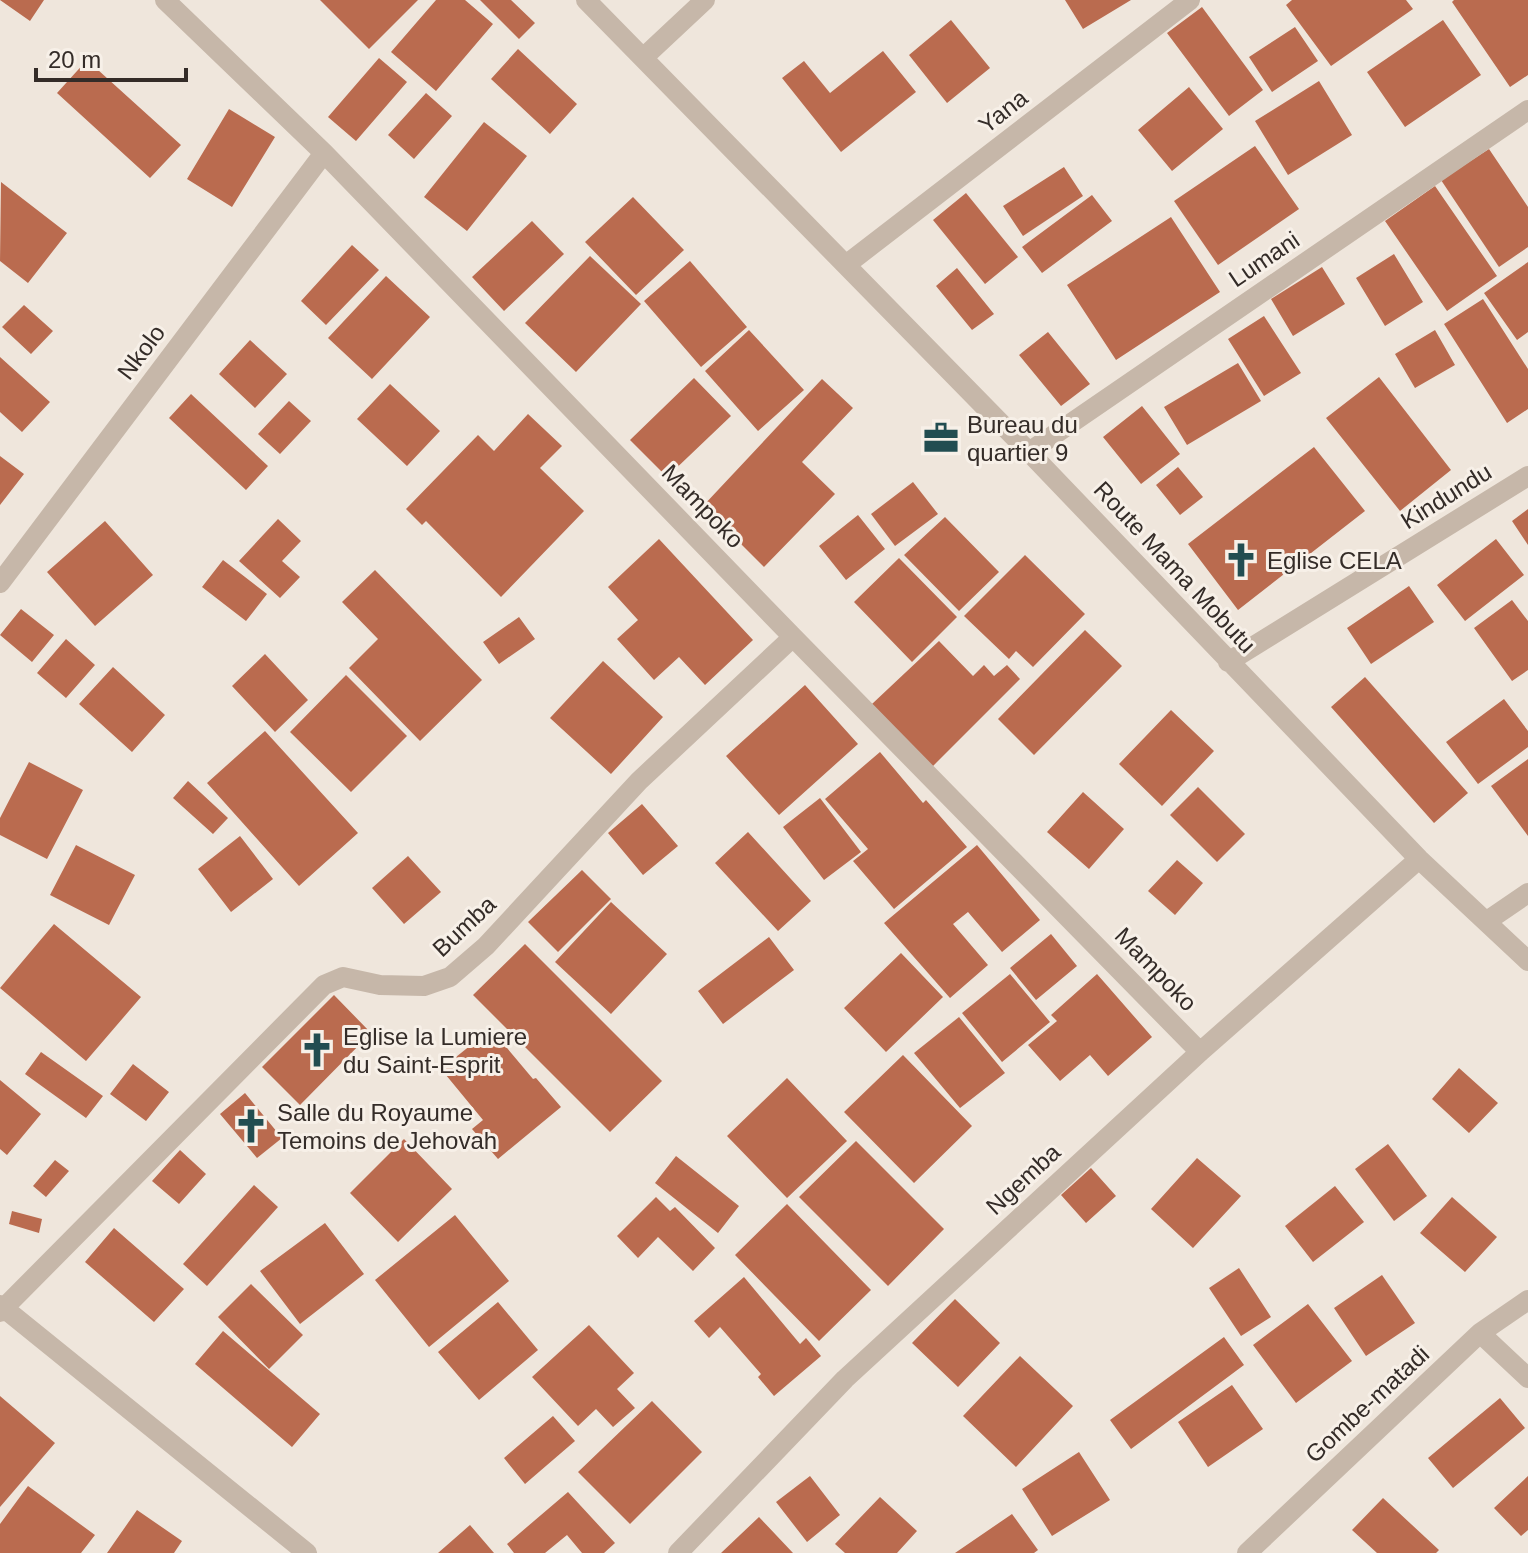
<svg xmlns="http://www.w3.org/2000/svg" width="1528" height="1553" font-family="Arial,sans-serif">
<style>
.building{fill:#ba6b4f}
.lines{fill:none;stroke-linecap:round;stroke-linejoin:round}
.minor{stroke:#c6b7a9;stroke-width:20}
.labels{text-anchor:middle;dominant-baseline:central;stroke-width:6;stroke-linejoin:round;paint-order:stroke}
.street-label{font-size:24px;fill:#342c28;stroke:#f7f0e8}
.poi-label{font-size:24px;fill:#342c28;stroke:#f7f0e8;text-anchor:start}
</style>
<rect width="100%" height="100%" fill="#efe6dc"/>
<path class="building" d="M0,0H44L30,21Z
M320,0H418L369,49Z
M436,0H465L493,24L436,91L391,52Z
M480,0H511L535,23L519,39Z
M1065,0H1131L1083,29Z
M1292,0H1406L1413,9L1331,66L1286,5Z
M1454,0H1528V75L1510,87L1452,2Z
M1202,7L1263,90L1229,116L1167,33Z
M951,20L990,68L947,103L909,55Z
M1443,20L1481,75L1405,127L1367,72Z
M1295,27L1318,61L1272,92L1249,57Z
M518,49L577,104L550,134L491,79Z
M883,51L916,92L841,152L782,78L804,61L830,93Z
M379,58L407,82L356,141L328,117Z
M87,60L181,145L150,178L57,93Z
M1319,81L1352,135L1288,175L1255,121Z
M1189,87L1223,129L1172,171L1138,130Z
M426,93L452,116L414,159L388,135Z
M229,109L275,137L232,207L187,179Z
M484,122L527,156L467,231L424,197Z
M1255,146L1299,209L1218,265L1174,201Z
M1489,149L1528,207V247L1499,267L1441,180Z
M1064,167L1083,196L1023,236L1003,206Z
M1,182L67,233L28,283L0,261Z
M1435,186L1497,276L1447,311L1385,221Z
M966,193L1018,257L985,284L933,220Z
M1092,195L1112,221L1042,273L1022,247Z
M633,197L684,250L636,295L585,242Z
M1171,217L1220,292L1116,360L1067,285Z
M532,221L564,254L504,311L472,277Z
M352,245L379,270L326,325L301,301Z
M1394,254L1423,302L1385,326L1356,278Z
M590,256L641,304L576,372L525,323Z
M690,261L747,327L701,367L644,301Z
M1528,262V332L1517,340L1484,293Z
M1322,267L1345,304L1293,336L1271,299Z
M957,268L994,314L972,330L936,286Z
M386,276L430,317L372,379L328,338Z
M1483,299L1528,369V409L1507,423L1444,324Z
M24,305L53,331L31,354L2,327Z
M1264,316L1301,373L1264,396L1228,339Z
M749,330L804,390L758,431L705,371Z
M1435,330L1455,365L1415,388L1395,354Z
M1048,332L1090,384L1061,406L1019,355Z
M250,340L287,374L255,408L219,374Z
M0,357L50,402L22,432L0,412Z
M1238,363L1261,401L1187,445L1164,407Z
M1379,377L1451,470L1400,511L1326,418Z
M694,378L731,416L667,477L630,440Z
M822,379L853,408L802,462L835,494L764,567L703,506Z
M390,384L440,431L407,466L357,419Z
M191,394L268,466L246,490L169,418Z
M289,401L311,421L280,454L258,434Z
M1142,406L1180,454L1141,484L1103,437Z
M528,414L562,446L540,468L584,511L501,597L426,521L422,525L406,509L478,435L494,451Z
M1314,447L1365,511L1238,610L1188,544Z
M0,456L24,474L0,505Z
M1178,467L1203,497L1180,515L1156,485Z
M913,482L938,514L895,546L871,514Z
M1528,509V545L1512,521Z
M858,515L885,549L846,580L819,546Z
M945,517L999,572L959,611L904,555Z
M278,519L301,541L282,561L300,577L280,598L239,561Z
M105,521L153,575L95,626L47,572Z
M659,539L753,640L705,685L679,657L654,680L617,639L638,620L608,587Z
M1496,539L1524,575L1465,621L1437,585Z
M1025,555L1085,614L1033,667L1016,651L1009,659L964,616Z
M899,558L957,617L912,662L854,602Z
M223,560L267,594L246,621L202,587Z
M375,570L482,680L420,741L349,668L378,639L342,602Z
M1409,586L1434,622L1371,664L1347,628Z
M1512,600L1528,621V670L1512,681L1474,628Z
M21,609L54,635L32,662L0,635Z
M519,617L535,639L499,664L483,642Z
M1085,630L1122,666L1034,755L998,719Z
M66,639L95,665L66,698L37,673Z
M939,641L973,676L984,665L994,676L1007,665L1020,679L932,767L872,704Z
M265,654L308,700L275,732L232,686Z
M603,661L663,717L611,774L550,718Z
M113,667L165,715L132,752L79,704Z
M346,675L407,736L351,792L290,732Z
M1365,677L1468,793L1434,823L1331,707Z
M805,685L858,744L779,815L726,756Z
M1504,699L1528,731V747L1478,784L1446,742Z
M1171,710L1214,751L1162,806L1119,764Z
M265,731L358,833L299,886L207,783Z
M880,752L923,803L926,800L967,847L894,909L853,861L868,849L825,799Z
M1528,759V836L1491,786Z
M29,762L83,790L47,859L0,835V818Z
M188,781L228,818L213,834L173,798Z
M1198,787L1245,834L1217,862L1170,815Z
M1083,792L1124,829L1089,869L1047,832Z
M820,798L861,852L824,880L783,827Z
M642,804L678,846L643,875L608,833Z
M748,832L811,901L778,931L715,863Z
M240,836L273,879L231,912L198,869Z
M76,845L135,875L109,925L50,895Z
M977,845L1040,920L1002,952L968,912L953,924L988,965L950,998L884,923Z
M408,856L441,892L404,924L372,888Z
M1177,860L1203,883L1175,915L1148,891Z
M582,870L611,899L558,952L528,922Z
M611,902L667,954L611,1014L555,962Z
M54,924L141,997L86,1061L0,988Z
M1051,934L1077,966L1036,1000L1010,968Z
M769,937L794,970L723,1024L698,991Z
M525,944L662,1081L610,1132L473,995Z
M901,953L943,997L886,1052L844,1008Z
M1010,974L1050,1022L1002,1062L962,1013Z
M1097,974L1152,1037L1108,1076L1090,1055L1060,1081L1028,1045L1057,1021L1051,1015Z
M334,995L371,1033L300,1105L262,1067Z
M959,1017L1005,1073L960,1108L914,1053Z
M491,1029L533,1079L536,1078L561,1107L498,1159L472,1129L483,1120L441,1069Z
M41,1052L103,1096L86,1118L25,1074Z
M903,1055L972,1126L914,1183L844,1112Z
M133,1064L169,1092L146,1121L110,1094Z
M1459,1068L1498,1103L1469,1133L1432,1099Z
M787,1078L847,1141L787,1198L727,1136Z
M0,1080L41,1114L7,1155L0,1149Z
M245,1093L282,1138L257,1158L220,1114Z
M404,1139L452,1189L398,1242L350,1193Z
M856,1141L944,1229L888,1286L799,1197Z
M1388,1144L1427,1196L1394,1221L1355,1169Z
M180,1150L206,1174L179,1204L152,1181Z
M676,1156L739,1206L718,1233L655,1183Z
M1197,1158L1241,1196L1193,1248L1151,1209Z
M55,1160L69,1171L46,1197L33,1186Z
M1091,1168L1116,1196L1086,1223L1061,1195Z
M254,1185L278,1207L207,1286L183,1264Z
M1335,1186L1364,1222L1313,1262L1285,1226Z
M656,1197L670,1211L675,1207L715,1248L693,1271L658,1237L638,1258L617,1236Z
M1452,1197L1497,1237L1465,1272L1420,1233Z
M787,1204L871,1290L819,1341L735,1255Z
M12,1211L42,1219L39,1233L9,1224Z
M455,1215L509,1281L429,1347L375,1280Z
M325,1223L364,1274L300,1324L260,1271Z
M114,1228L184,1289L154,1322L85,1262Z
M1239,1268L1271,1317L1241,1336L1209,1288Z
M1382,1275L1415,1323L1366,1356L1334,1308Z
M744,1277L800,1344L806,1338L821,1356L774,1396L758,1377L761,1374L720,1327L709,1338L694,1321Z
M251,1284L303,1335L269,1369L218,1317Z
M955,1299L1000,1343L958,1387L912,1343Z
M498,1302L538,1350L479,1400L438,1352Z
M1308,1304L1352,1361L1296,1403L1253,1345Z
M589,1325L634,1373L617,1389L635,1408L613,1427L596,1409L578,1426L532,1377Z
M223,1331L320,1414L292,1447L195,1364Z
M1224,1337L1244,1365L1131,1449L1110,1420Z
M1020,1356L1073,1406L1016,1467L963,1416Z
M1232,1385L1263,1429L1208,1467L1178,1422Z
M0,1396L55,1443L0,1507Z
M1500,1398L1525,1428L1453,1488L1428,1458Z
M652,1401L702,1452L630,1524L578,1472Z
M553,1416L575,1441L525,1484L504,1458Z
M1079,1452L1110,1500L1052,1536L1022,1489Z
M810,1476L840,1515L807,1542L776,1502Z
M1528,1476V1530L1521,1536L1494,1508Z
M28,1486L95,1535L81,1553H0V1524Z
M568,1492L615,1543L604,1553H582L567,1535L545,1553H514L507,1544Z
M880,1497L917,1531L897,1553H845L835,1544Z
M1383,1498L1439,1550L1436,1553H1377L1352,1530Z
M137,1510L182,1541L174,1553H107Z
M1012,1514L1038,1550L1034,1553H955Z
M759,1517L793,1553H721Z
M470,1525L494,1553H438Z"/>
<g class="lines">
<path class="minor" d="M165,0L324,153L793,637L1200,1052
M586,0L1029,452L1419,859L1528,961
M643,58L705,0
M847,264L1190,0
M1029,452L1528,110
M0,583L324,153
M1228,662L1528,476
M1487,921L1528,893
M0,1305L307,1553
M0,1312L324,985L343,977L380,985L424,986L450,977L486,946L639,781L793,637
M1480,1333L1528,1378
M678,1553L845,1379L1200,1052L1419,859
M1247,1553L1480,1333L1528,1300"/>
</g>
<defs>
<g id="office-bare" transform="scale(2.76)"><path d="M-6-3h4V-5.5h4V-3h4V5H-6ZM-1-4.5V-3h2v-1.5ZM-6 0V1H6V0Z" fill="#224d51" stroke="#f7f0e8" stroke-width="2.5" paint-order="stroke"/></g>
<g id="church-bare" transform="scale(2.76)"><path d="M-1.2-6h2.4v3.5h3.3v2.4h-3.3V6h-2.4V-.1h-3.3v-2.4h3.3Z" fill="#224d51" stroke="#f7f0e8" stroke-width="2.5" paint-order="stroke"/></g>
</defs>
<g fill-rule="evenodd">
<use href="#office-bare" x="941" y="438"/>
<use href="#church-bare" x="1241" y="560"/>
<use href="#church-bare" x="317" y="1050"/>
<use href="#church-bare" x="251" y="1126"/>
</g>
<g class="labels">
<g class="street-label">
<text transform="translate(1003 111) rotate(-38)">Yana</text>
<text transform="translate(1264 259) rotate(-34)">Lumani</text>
<text transform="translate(141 352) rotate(-53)">Nkolo</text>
<text transform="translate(1446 496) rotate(-32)">Kindundu</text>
<text transform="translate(703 506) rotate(46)">Mampoko</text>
<text transform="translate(1175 567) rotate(47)">Route Mama Mobutu</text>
<text transform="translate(464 926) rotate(-43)">Bumba</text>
<text transform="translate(1156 969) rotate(46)">Mampoko</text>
<text transform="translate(1023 1179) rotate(-43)">Ngemba</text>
<text transform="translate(1367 1404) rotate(-43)">Gombe-matadi</text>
</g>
<g class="poi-label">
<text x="967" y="424">Bureau du<tspan x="967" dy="28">quartier 9</tspan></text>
<text x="1267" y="560">Eglise CELA</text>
<text x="343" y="1036">Eglise la Lumiere<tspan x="343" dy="28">du Saint-Esprit</tspan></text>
<text x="277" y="1112">Salle du Royaume<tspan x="277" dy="28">Temoins de Jehovah</tspan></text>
</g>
</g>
<path d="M36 68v12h150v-12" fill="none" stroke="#342c28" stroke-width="4"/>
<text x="48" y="68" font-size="24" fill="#342c28" stroke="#f7f0e8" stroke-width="6" paint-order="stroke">20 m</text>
</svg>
